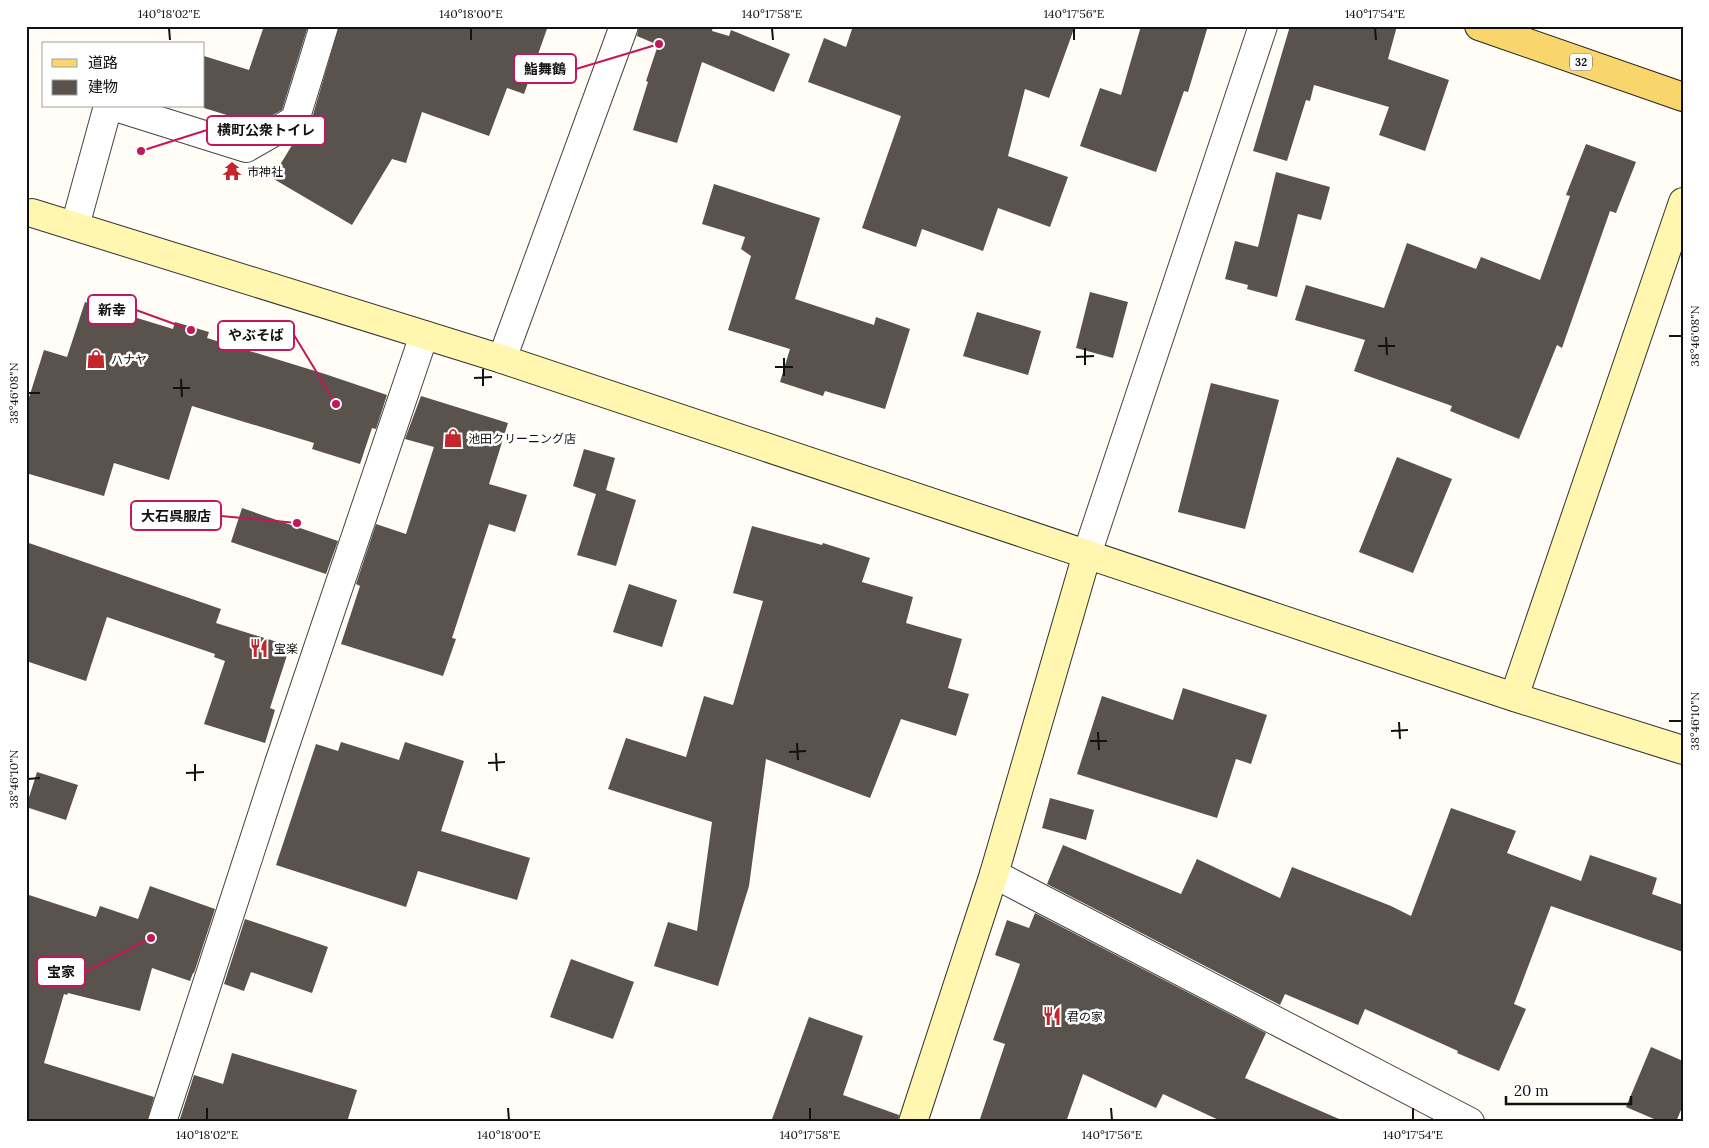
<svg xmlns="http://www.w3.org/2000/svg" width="1709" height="1148" font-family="Lora,'Noto Sans JP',serif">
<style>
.building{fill:#5a524d}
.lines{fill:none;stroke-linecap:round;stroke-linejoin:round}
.street-casing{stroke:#444;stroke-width:30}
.secondary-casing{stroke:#333;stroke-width:30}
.primary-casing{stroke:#222;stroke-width:30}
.street{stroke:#fff;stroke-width:28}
.secondary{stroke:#fff6b0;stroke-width:28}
.primary{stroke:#f9d66b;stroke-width:28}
.ticks{fill:none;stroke:#111;stroke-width:2}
.labels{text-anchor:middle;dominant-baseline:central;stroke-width:5;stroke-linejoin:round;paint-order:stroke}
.shield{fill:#fff;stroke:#585858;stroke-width:1}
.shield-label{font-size:11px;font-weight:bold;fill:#111}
.poi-label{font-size:12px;fill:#111;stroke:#fff;text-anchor:start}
.leader{fill:none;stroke:#c2185b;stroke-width:2}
.callout-dot{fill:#c2185b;stroke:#fff;stroke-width:2}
.callout{fill:#fff;stroke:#c2185b;stroke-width:2}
.callout-label{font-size:14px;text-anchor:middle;font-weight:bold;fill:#111}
.neatline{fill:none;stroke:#111;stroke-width:2}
.ticks-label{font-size:12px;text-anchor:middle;fill:#111}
</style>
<rect width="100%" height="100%" fill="#fffdf5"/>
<path class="building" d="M264,26H308L282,110L256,124L204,108V56L249,70Z
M339,26H548L524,94L507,88L489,136L422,112L406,163L392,159L352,225L272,178L297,137L303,133L310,125Z
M639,26H713L712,31L729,36L731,30L790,54L774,92L702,62L677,143L633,130L648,82L646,81L658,45L637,36Z
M853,26H1075L1049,98L1025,89L1008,156L1068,177L1050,227L998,208L983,251L922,229L916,247L862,228L901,116L808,82L824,38L846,47Z
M1141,26H1208L1188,92L1184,91L1156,172L1080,146L1100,88L1121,95Z
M1290,26H1397L1388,59L1449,80L1425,151L1379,135L1389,107L1314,85L1310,101L1306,100L1287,161L1253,151Z
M1586,144L1636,162L1616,213L1610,211L1562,348L1557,345L1519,439L1450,411L1452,406L1354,371L1365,340L1295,320L1306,285L1384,308L1407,243L1476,269L1481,257L1540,280L1570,196L1566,195Z
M1276,172L1330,187L1321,220L1298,214L1277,297L1247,289L1248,285L1225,279L1235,241L1258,247Z
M714,184L820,218L795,299L874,325L876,317L910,329L885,409L825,391L823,396L780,382L790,349L728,330L751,256L741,249L745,237L702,224Z
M1090,292L1128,302L1113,358L1076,348Z
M85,302L173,329L175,322L209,332L207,338L325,374L387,395L376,429L372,428L360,464L312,449L314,443L192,406L169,480L114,463L104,496L26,473V407L44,350L67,357Z
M977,312L1041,331L1028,375L963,356Z
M1211,383L1279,400L1245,529L1178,512Z
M421,396L508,423L489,484L527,495L515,532L489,524L452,638L456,639L443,676L341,644L360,586L356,584L376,524L406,534L434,447L405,439Z
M584,449L615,458L606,490L636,500L616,566L577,555L596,494L573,486Z
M1397,457L1452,479L1413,573L1359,552Z
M242,508L338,541L326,574L231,542Z
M752,526L822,545L823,543L870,558L862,582L913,597L906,623L962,639L948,688L969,694L956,736L901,719L870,798L766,759L749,886L718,986L654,966L668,922L697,931L712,822L608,789L626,738L686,757L704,696L733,705L763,601L733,593Z
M26,542L221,609L216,623L290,646L270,708L275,710L265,743L204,724L225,661L214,657L215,654L107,617L86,681L26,661Z
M629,584L677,600L662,647L613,632Z
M1183,688L1267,715L1251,764L1236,759L1217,818L1077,774L1102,696L1173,720Z
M341,742L399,760L405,742L464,761L441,831L530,858L517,900L418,871L406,907L276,865L316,744L338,751Z
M37,772L78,785L66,820L26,807Z
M1050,798L1094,810L1086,840L1042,828Z
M1451,808L1516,831L1507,853L1581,881L1590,855L1657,878L1652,894L1683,905V952L1551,906L1514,1004L1526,1009L1499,1071L1457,1053L1458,1051L1365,1009L1358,1025L1285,994L1280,1005L1047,884L1063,845L1181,894L1197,859L1280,898L1292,867L1391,906L1411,916Z
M150,886L215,909L194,973H193L190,981L152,968L140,1011L68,993L67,995L64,994L44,1063L154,1097L147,1122H26V894L96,917L100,906L138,919Z
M1035,913L1266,1033L1245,1078L1346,1122H1223L1163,1094L1156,1108L1083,1074L1066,1122H979L1005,1044L993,1040L1020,964L995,955L1007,920L1029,928Z
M245,919L328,947L312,993L251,972L244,991L224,984Z
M571,959L634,982L613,1039L550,1017Z
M809,1017L863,1036L843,1095L899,1115L898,1122H771Z
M1651,1047L1683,1061V1105L1676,1122H1661L1626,1107Z
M232,1053L357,1090L347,1122H179L194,1075L223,1084Z"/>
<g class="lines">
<g class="street-casing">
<path id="street" d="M112,106L246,148L295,120L324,26
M75,226L108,106
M502,359L624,26
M1087,554L1263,26
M994,874L1470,1122
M162,1122L279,763L424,335"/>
</g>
<g class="secondary-casing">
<path id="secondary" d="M32,213L502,359L1514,697L1683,750
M1514,697L1683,202
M913,1122L994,874L1087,554"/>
</g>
<g class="primary-casing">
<path id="primary" d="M1479,26L1683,97"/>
</g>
<use href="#street" class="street"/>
<use href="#secondary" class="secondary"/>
<use href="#primary" class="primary"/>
</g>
<path class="ticks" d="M169,28L170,40M471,28V40M772,28L773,40M1074,28V40M1375,28L1376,40M1669,336H1682M1386,337L1387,355M1378,346H1395M1085,348V365M1076,357L1094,356M784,358V376M775,367H793M483,369V386M474,378L492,377M181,379L182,397M173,388H190M28,393H40M1669,721H1682M1399,722L1400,739M1391,731L1408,730M1098,732L1099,750M1090,741H1107M797,743L798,760M789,752L806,751M496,753L497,771M488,763L505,762M195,764V781M186,773L204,772M28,779L40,778M207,1108V1120M508,1108L509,1120M810,1108V1120M1111,1108L1112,1120M1413,1108V1120"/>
<defs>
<g id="temple-bare" transform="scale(1.5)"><path d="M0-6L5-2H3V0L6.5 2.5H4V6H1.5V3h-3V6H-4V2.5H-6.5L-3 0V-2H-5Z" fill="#c4262e" stroke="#fff" stroke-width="2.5" paint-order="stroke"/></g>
<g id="shop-bare" transform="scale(1.5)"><path d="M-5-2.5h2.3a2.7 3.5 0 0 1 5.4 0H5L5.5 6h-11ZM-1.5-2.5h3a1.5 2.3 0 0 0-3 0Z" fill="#c4262e" stroke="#fff" stroke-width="2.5" paint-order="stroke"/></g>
<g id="restaurant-bare" transform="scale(1.5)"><path d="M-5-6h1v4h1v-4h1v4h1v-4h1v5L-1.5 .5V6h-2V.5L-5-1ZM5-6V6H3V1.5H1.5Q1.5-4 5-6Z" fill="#c4262e" stroke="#fff" stroke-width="2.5" paint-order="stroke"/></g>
</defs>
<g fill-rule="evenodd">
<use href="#temple-bare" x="232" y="171"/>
<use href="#shop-bare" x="96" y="359"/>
<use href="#shop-bare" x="453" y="438"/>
<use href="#restaurant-bare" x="259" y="648"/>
<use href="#restaurant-bare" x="1052" y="1016"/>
</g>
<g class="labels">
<rect class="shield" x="1570" y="53.5" width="22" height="17" rx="4"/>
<g class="shield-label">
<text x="1581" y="62">32</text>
</g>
<g class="poi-label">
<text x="247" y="171">市神社</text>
<text x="111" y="359">ハナヤ</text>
<text x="468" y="438">池田クリーニング店</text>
<text x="274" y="648">宝楽</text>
<text x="1067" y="1016">君の家</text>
</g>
</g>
<path class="leader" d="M659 44L576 69M141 151L207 130M191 330L136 310M336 404L294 335M297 523L221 516M151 938L85 972"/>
<g class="callout-dot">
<circle cx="659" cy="44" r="5"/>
<circle cx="141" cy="151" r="5"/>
<circle cx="191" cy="330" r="5"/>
<circle cx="336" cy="404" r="5"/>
<circle cx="297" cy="523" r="5"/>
<circle cx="151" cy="938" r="5"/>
</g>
<g class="callout">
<rect x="514" y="54" width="62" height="29" rx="5"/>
<rect x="207" y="116" width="118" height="29" rx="5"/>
<rect x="88" y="295" width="48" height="29" rx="5"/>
<rect x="218" y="321" width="76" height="29" rx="5"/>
<rect x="131" y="501" width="90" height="29" rx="5"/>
<rect x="37" y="957" width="48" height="29" rx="5"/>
</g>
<g class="callout-label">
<text x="545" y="74">鮨舞鶴</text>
<text x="266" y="135">横町公衆トイレ</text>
<text x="112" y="315">新幸</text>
<text x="256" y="340">やぶそば</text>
<text x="176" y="521">大石呉服店</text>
<text x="61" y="977">宝家</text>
</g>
<rect width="1709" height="1148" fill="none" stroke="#ffffff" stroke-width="55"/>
<rect x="42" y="42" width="162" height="65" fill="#ffffff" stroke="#a0a0a0"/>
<rect x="52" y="59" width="25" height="8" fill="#f9d66b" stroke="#a0a0a0"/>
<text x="88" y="68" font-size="15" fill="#111111">道路</text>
<rect x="52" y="80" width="25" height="15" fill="#5a524d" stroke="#a0a0a0"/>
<text x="88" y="92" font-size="15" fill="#111111">建物</text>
<path d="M1506 1096v8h125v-8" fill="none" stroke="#111111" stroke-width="2.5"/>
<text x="1514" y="1096" font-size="15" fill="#111111" stroke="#ffffff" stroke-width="4" paint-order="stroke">20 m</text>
<rect x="28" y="28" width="1654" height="1092" class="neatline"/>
<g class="ticks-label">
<text x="169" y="18">140°18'02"E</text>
<text x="471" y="18">140°18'00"E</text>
<text x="772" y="18">140°17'58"E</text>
<text x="1074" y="18">140°17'56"E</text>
<text x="1375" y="18">140°17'54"E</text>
<text transform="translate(1695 336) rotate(-90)" y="4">38°46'08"N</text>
<text transform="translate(14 393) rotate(-90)" y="4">38°46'08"N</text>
<text transform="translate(1695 721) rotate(-90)" y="4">38°46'10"N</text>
<text transform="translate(14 779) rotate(-90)" y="4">38°46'10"N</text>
<text x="207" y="1139">140°18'02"E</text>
<text x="509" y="1139">140°18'00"E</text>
<text x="810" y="1139">140°17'58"E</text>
<text x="1112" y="1139">140°17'56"E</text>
<text x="1413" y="1139">140°17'54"E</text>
</g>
</svg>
